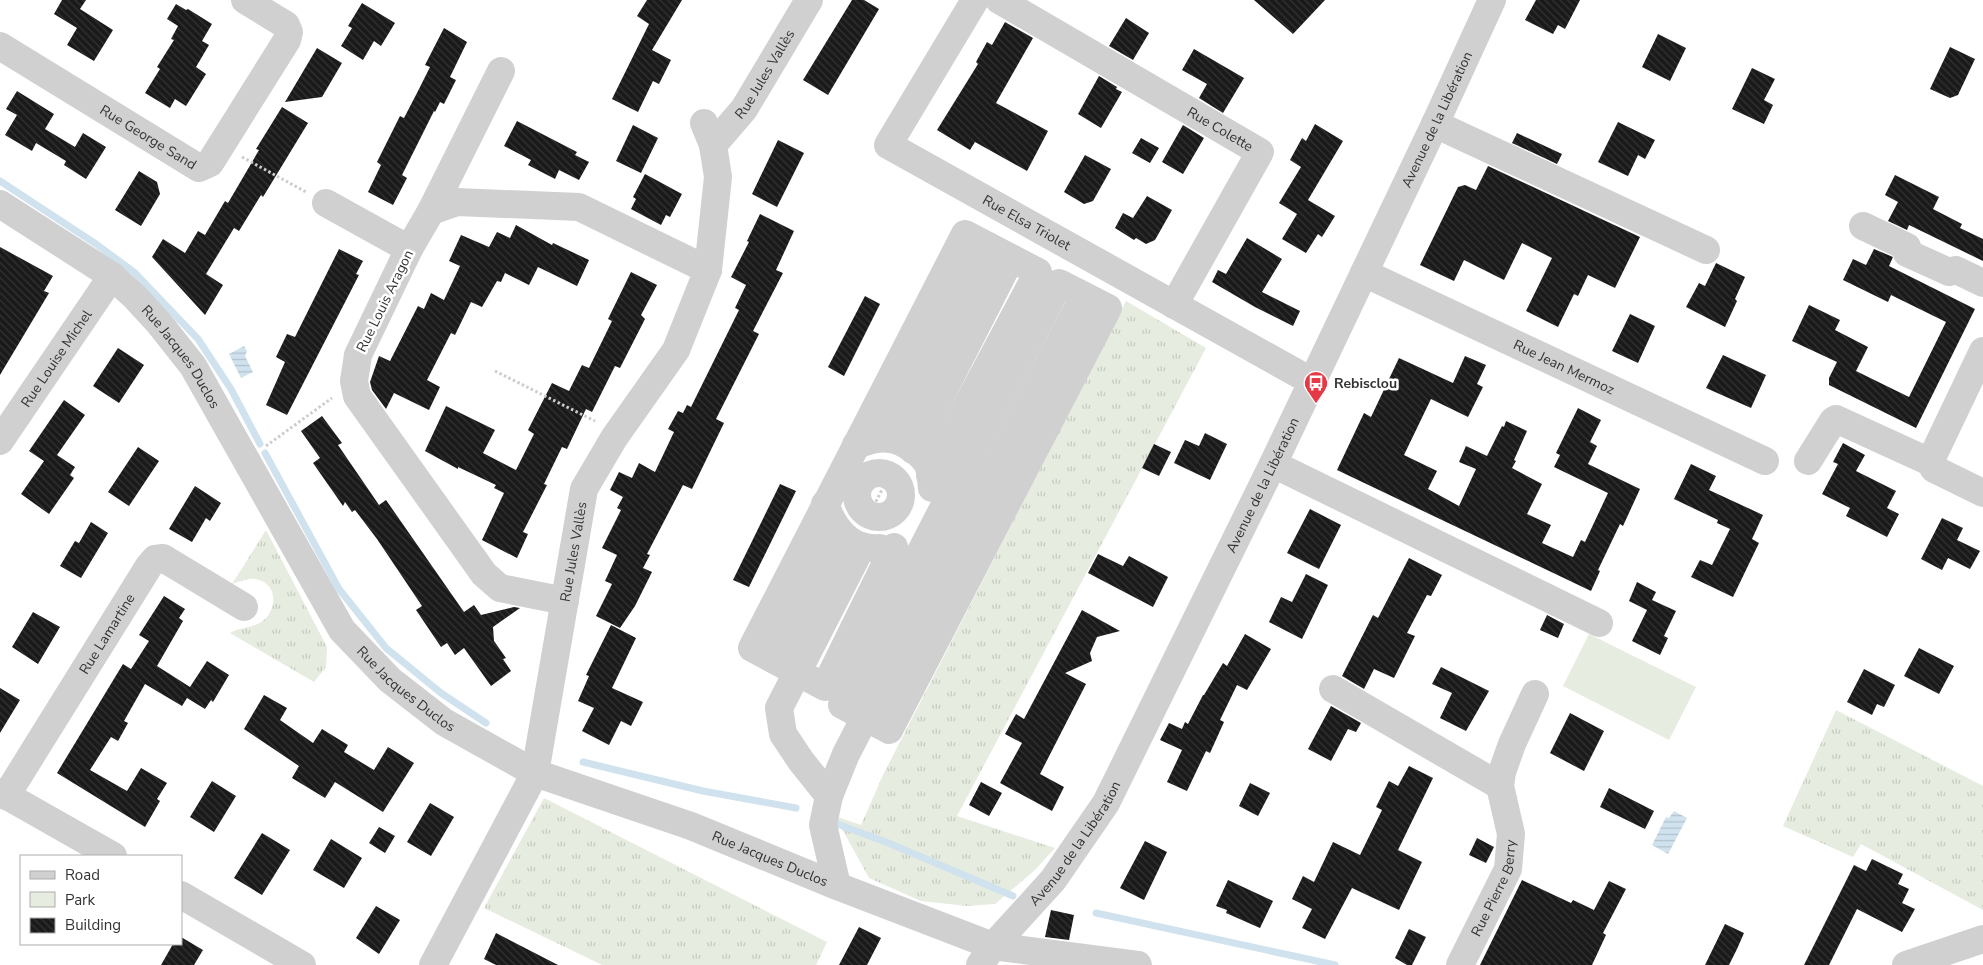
<svg xmlns="http://www.w3.org/2000/svg" width="1983" height="965" font-family="'Nunito Sans',sans-serif">
<style>
.grass{fill:url(#grass-tufts)}
.green{fill:#e6ecdf}
.water{fill:url(#water-rules)}
.lines{fill:none;stroke-linecap:round;stroke-linejoin:round}
.stream{stroke:#cfe2ee;stroke-width:7}
.building{fill:url(#building-back-hatch)}
.path{stroke:#cdcdcd;stroke-width:3;stroke-dasharray:2.5 2.5;stroke-linecap:butt}
.minor{stroke:#d0d0d0;stroke-width:28}
.labels{text-anchor:middle;dominant-baseline:central;stroke-width:5;stroke-linejoin:round;paint-order:stroke}
.street-label{font-size:14px;fill:#333;stroke:#fff}
.poi-label{font-size:14px;font-weight:bold;fill:#333;stroke:#fff;text-anchor:start}
</style>
<defs>
<pattern id="grass-tufts" width="24" height="20" patternUnits="userSpaceOnUse" patternTransform="scale(1.25)"><rect width="24" height="20" fill="#e6ecdf"/><path d="M3 7l-1-3M5 7V3M7 7l1-3M15 17l-1-3M17 17v-4M19 17l1-3" fill="none" stroke="#c6cbc0"/></pattern>
<pattern id="water-rules" width="6" height="5" patternUnits="userSpaceOnUse" patternTransform="scale(1.25)"><rect width="6" height="5" fill="#cfe2ee"/><path d="M0 2.5h6" fill="none" stroke="#b2c2cd"/></pattern>
<pattern id="building-back-hatch" width="6" height="6" patternUnits="userSpaceOnUse" patternTransform="scale(1.25)"><rect width="6" height="6" fill="#1a1a1a"/><path d="M-1 5l2 2M0 0l6 6M5-1l2 2" fill="none" stroke="#333"/></pattern>
</defs>
<rect width="100%" height="100%" fill="#fff"/>
<path class="grass" d="M1126,301L1206,348L957,816L1055,848L1035,870L995,904L967,906L921,901L869,878L835,816L861,825L883,775Z
M266,530L327,647L326,667L314,682L230,633C242,626 256,629 266,618C278,605 276,582 255,579C247,578 239,582 232,584Z
M1836,710L1983,786V910L1861,844L1853,857L1783,826Z
M544,798L827,942L816,965H602L484,908Z"/>
<path class="green" d="M1589,634L1696,687L1669,740L1563,686Z"/>
<path class="water" d="M244,346L247,351L245,356L253,372L241,378L229,354Z
M1674,811L1687,818L1668,854L1652,845L1666,817L1669,818Z"/>
<g class="lines">
<path class="stream" d="M0,181L96,244L134,272L198,339L231,389L260,444
M265,453L339,589L386,648L441,693L486,723
M583,762L703,791L796,808
M837,824L886,842L1013,896
M1096,913L1335,965"/>
</g>
<path class="building" d="M62,0H86L80,9L113,30L94,61L67,45L77,28L54,14Z
M647,0H682L652,50L671,60L659,84L653,81L638,112L612,99L649,24L637,16Z
M852,0H864L879,9L828,95L803,80Z
M1254,0H1325L1293,34Z
M1536,0H1580L1565,29L1558,25L1553,34L1525,20Z
M362,3L395,23L381,46L374,41L363,60L341,46L352,28L348,26Z
M176,4L186,10L188,9L212,24L202,41L209,45L196,67L206,74L186,106L175,99L170,108L145,93L160,69L157,67L174,40L171,39L178,26L167,19Z
M1126,18L1149,33L1133,60L1109,46Z
M1005,22L1033,38L996,103L1048,131L1027,171L975,142L970,150L937,130L978,64L976,62L987,42L992,45Z
M444,28L467,42L450,77L456,80L444,104L440,102L435,112L434,111L402,175L407,178L393,205L368,192L381,165L377,162L400,116L404,118L418,91L430,67L425,65Z
M1658,34L1686,48L1670,81L1642,67Z
M1950,47L1975,59L1958,95L1950,98L1930,89Z
M317,48L342,63L322,97L285,102Z
M1194,49L1244,78L1223,113L1199,98L1207,84L1182,70Z
M1752,68L1775,79L1764,100L1773,105L1764,124L1732,109Z
M1099,76L1117,87L1116,89L1122,92L1101,128L1078,114Z
M17,91L54,114L45,129L75,147L83,133L106,147L86,179L64,165L66,161L36,143L32,151L5,135L17,115L6,109Z
M282,107L308,123L263,197L261,195L239,231L234,228L206,274L223,285L205,315L152,257L163,239L185,253L198,231L205,235L225,201L228,203L259,150L256,149Z
M517,121L577,152L575,155L589,162L579,180L559,170L555,179L528,165L531,160L504,146Z
M1618,122L1655,140L1645,159L1638,155L1628,176L1598,162Z
M1315,124L1343,141L1308,200L1335,216L1322,237L1318,234L1306,253L1282,239L1297,214L1279,203L1301,167L1290,160L1302,138L1306,141Z
M633,125L658,138L641,173L616,161Z
M1183,125L1204,138L1183,174L1162,162Z
M1517,133L1562,154L1557,164L1512,143Z
M1141,138L1159,148L1150,163L1132,153Z
M778,140L804,153L777,207L752,194Z
M1085,155L1111,169L1093,201L1084,204L1064,192Z
M1488,166L1640,237L1615,288L1588,275L1578,296L1574,294L1558,327L1526,311L1552,258L1522,243L1504,280L1464,260L1454,281L1420,265L1458,187L1465,185L1476,190Z
M139,171L157,182L160,194L141,226L115,210Z
M645,174L682,194L670,217L666,215L661,225L631,209L636,199L633,197Z
M1895,175L1939,197L1933,209L1962,224L1960,228L1983,239V261L1909,225L1907,230L1888,221L1898,202L1885,195Z
M1147,196L1172,210L1155,240L1146,244L1136,238L1134,240L1115,228L1123,213L1133,218Z
M760,214L794,231L776,270L783,273L753,331L759,334L716,419L724,423L692,489L683,485L647,554L650,555L643,568L652,572L635,606L620,628L596,616L612,584L605,581L617,555L602,548L621,510L617,508L623,497L610,490L619,472L632,478L639,463L655,472L674,432L668,429L678,411L683,413L687,405L691,407L739,310L735,308L746,285L731,277L749,242L747,241Z
M516,225L552,245L553,243L589,260L577,286L538,267L529,285L505,273L501,282L497,281L482,307L471,302L455,335L451,333L427,380L440,387L429,410L394,393L386,409L372,390L370,382L379,356L390,361L418,306L424,309L431,293L444,300L460,266L449,261L461,235L489,247L497,232L510,238Z
M1247,238L1282,259L1262,292L1300,311L1293,326L1255,307L1212,282L1218,270L1226,274Z
M0,247L53,276L44,291L49,293L0,375Z
M339,249L363,261L356,274L359,275L287,415L266,405L285,362L276,357L287,334L295,337Z
M1874,249L1893,257L1889,266L1975,309L1916,428L1829,385V378L1837,362L1792,341L1809,305L1840,320L1835,330L1868,347L1856,371L1909,397L1946,322L1891,295L1888,302L1843,280L1853,259L1866,265Z
M1716,263L1745,277L1735,299L1737,301L1725,327L1686,307L1699,283L1705,286Z
M631,272L657,285L641,315L645,319L620,368L615,366L592,412L586,409L567,449L562,447L544,484L547,485L523,532L528,534L517,558L482,540L504,493L494,488L496,485L458,467V469L425,451L446,406L495,430L483,453L516,470L534,434L528,430L552,383L569,391L582,365L589,368L612,321L608,319Z
M865,296L880,304L844,376L828,367Z
M1630,314L1655,326L1638,363L1612,351Z
M118,348L144,365L119,403L93,386Z
M1723,355L1766,375L1751,408L1706,388Z
M1465,356L1486,365L1477,384L1483,387L1468,417L1431,399L1404,455L1437,471L1428,489L1459,506L1476,469L1459,462L1466,446L1487,456L1502,426L1504,427L1506,421L1527,431L1514,460L1516,461L1512,468L1542,484L1527,514L1551,525L1542,543L1573,557L1581,540L1585,542L1608,493L1554,467L1560,455L1556,453L1578,408L1601,420L1590,442L1597,446L1588,464L1640,489L1623,526L1620,524L1598,570L1600,571L1591,591L1337,470L1364,413L1371,417L1399,358L1453,383Z
M64,400L85,415L57,455L75,467L70,475L74,478L49,514L21,494L44,461L29,451Z
M322,416L342,443L338,445L379,505L386,500L464,612L474,605L481,615L514,607L520,608L493,627L494,641L506,658L503,659L511,671L491,686L464,648L455,655L447,643L441,647L416,610L422,606L377,539L355,510L352,512L345,502L343,506L313,463L320,458L301,431Z
M1205,433L1227,444L1210,480L1174,463L1185,440L1199,446Z
M1843,443L1865,455L1856,471L1896,491L1887,508L1899,514L1887,537L1846,516L1850,508L1822,494L1838,464L1833,462Z
M1154,444L1171,452L1159,476L1142,468Z
M138,447L159,461L129,506L108,492Z
M1691,464L1716,476L1709,490L1763,515L1752,539L1759,543L1733,597L1691,577L1700,560L1712,565L1730,529L1717,523L1718,520L1674,499Z
M780,484L796,491L749,587L733,580Z
M195,486L221,503L210,521L206,518L192,542L169,529Z
M1310,509L1341,525L1319,569L1287,553Z
M1942,518L1963,528L1957,540L1980,551L1970,569L1948,558L1942,570L1921,559Z
M91,522L108,533L81,578L60,566L75,541L79,543Z
M1098,554L1123,566L1129,556L1168,577L1153,607L1088,573Z
M1409,558L1442,575L1431,596L1427,595L1407,633L1415,636L1394,678L1374,669L1364,689L1342,676L1373,615L1378,618Z
M1306,574L1328,585L1302,639L1269,622L1281,597L1292,602Z
M1637,582L1656,592L1652,600L1676,611L1664,636L1668,638L1660,655L1632,641L1647,610L1629,601Z
M164,596L185,609L179,618L183,621L157,666L190,687L207,661L229,675L213,702L211,700L205,709L187,698L182,706L145,684L124,721L128,723L118,741L111,737L90,770L127,791L141,768L167,783L157,799L160,801L145,827L57,773L123,664L131,669L149,641L139,635Z
M1082,610L1120,631L1097,637L1090,653L1092,661L1065,673L1086,684L1040,774L1064,787L1052,811L1000,783L1022,743L1005,734L1016,714L1024,719Z
M33,612L60,627L38,664L12,647Z
M1547,615L1564,624L1558,638L1540,630Z
M611,625L636,638L612,688L643,702L631,726L621,721L609,745L582,731L594,708L578,701L589,676L586,675Z
M1245,634L1271,649L1247,690L1237,685L1220,720L1224,722L1210,753L1206,751L1187,791L1167,782L1182,750L1160,740L1169,723L1182,729L1185,722L1188,724L1203,695H1204L1223,663L1227,666Z
M1919,648L1954,666L1939,694L1904,676Z
M1441,667L1489,691L1466,731L1440,718L1452,693L1432,684Z
M1864,669L1895,685L1884,707L1877,704L1872,715L1847,702Z
M0,688L20,700L0,733Z
M264,695L287,708L280,720L313,743L322,729L348,745L344,752L374,770L388,747L414,763L383,812L335,782L325,798L292,778L299,766L244,729Z
M1331,706L1361,723L1356,732L1348,729L1331,761L1308,749Z
M1570,713L1604,731L1584,771L1550,753Z
M1409,766L1433,778L1398,850L1422,862L1399,910L1352,888L1325,939L1302,928L1312,909L1292,899L1303,876L1314,882L1333,842L1360,855L1382,810L1376,807L1389,781L1398,786Z
M212,781L236,796L214,832L190,817Z
M981,782L1002,793L989,816L969,805Z
M1250,783L1270,793L1258,816L1239,806Z
M1609,788L1654,811L1645,829L1600,807Z
M430,803L454,817L431,856L407,842Z
M379,827L395,836L385,853L369,843Z
M262,833L290,850L262,895L234,878Z
M1477,838L1494,847L1486,863L1469,855Z
M331,839L362,858L344,888L313,870Z
M1145,841L1167,852L1144,900L1120,888Z
M1872,859L1903,874L1898,884L1909,889L1902,903L1915,909L1902,932L1857,909L1829,965H1804L1854,865L1866,871Z
M1228,880L1273,901L1260,928L1226,913L1227,910L1216,906Z
M1522,880L1571,903L1573,900L1594,910L1609,881L1626,889L1603,933L1606,935L1592,965H1480Z
M376,906L400,920L379,954L356,938Z
M1051,910L1074,915L1069,940L1045,937Z
M1725,924L1744,933L1737,949L1729,965H1705Z
M859,927L881,938L867,965H839Z
M1409,929L1426,937L1412,965H1407L1395,958Z
M496,933L558,965H496L484,959Z
M181,937L203,950L194,965H161L173,944H181Z"/>
<g class="lines">
<path class="path" d="M242,157L306,192
M495,371L595,421
M266,446L332,398
M869,515L889,476"/>
<g class="minor">
<path id="s1" d="M975,0L888,145L1311,381"/>
<path id="s2" d="M999,0L1260,152L1174,305"/>
<path id="s3" d="M0,46L199,168L210,163L287,40L289,32L286,25L245,0"/>
<path d="M501,71L431,211L409,249L358,355L354,381L357,396L484,574L500,588L565,601"/>
<path d="M1435,124L1706,250"/>
<path id="s4" d="M713,145L744,109L809,0"/>
<path d="M326,203L409,249"/>
<path id="s5" d="M0,204L112,276L135,297L159,323L193,366L342,630L390,680L444,722L535,773L691,826L837,886L993,946L1138,965"/>
<path d="M431,211L457,202L579,207L708,270"/>
<path d="M1863,226L1907,247V253L1949,272L1956,270L1983,283"/>
<path id="s6" d="M1364,273L1765,461"/>
<path d="M1059,283L1108,308L889,730L842,705Z"/>
<path d="M1983,351L1930,462L1934,469L1983,493"/>
<path d="M890,439L988,246"/>
<path id="s7" d="M0,441L112,276"/>
<path d="M856,445C867,441 878,437 890,439C903,441 922,453 928,465C931,472 931,481 932,488"/>
<path d="M913,450L1011,258"/>
<path d="M1808,461L1833,421L1836,419L1930,462"/>
<path d="M1273,464L1599,623"/>
<circle cx="879" cy="495" r="22"/>
<path d="M825,504C834,529 851,551 880,548"/>
<path d="M862,546L779,708L783,734L801,761L829,796L846,754L1084,296"/>
<path d="M894,547L825,687L752,648L965,234L1038,272L930,475"/>
<path d="M775,660L840,532"/>
<path d="M1333,689L1500,786"/>
<path d="M0,792L113,856"/>
<path id="s8" d="M6,796L149,566L155,559L163,558L244,607"/>
<path d="M829,796L823,825L837,886"/>
<path d="M181,895L302,965"/>
<path id="s9" d="M433,965L535,773L584,489L614,438L676,350L708,270L718,177L713,145L704,123"/>
<path id="s10" d="M980,965L993,946L1053,880L1106,803L1273,464L1435,124L1492,0"/>
<path id="s11" d="M1460,965L1508,869L1511,834L1500,786L1502,772L1512,744L1535,694"/>
<path d="M1906,965L1983,939"/>
</g>
</g>
<defs>
<g id="bus-pin" transform="scale(1.25)"><path d="M0 17L-7.5 6A9.5 9.5 0 1 1 7.5 6Z" fill="#e63946" stroke="#fff"/><path d="M-5-6H5V4H4V6H2V4H-2V6H-4V4H-5ZM-3.5-4V0h7V-4ZM-3.5 1.2v1.5H-2V1.2ZM2 1.2v1.5H3.5V1.2Z" fill="#fff"/></g>
</defs>
<g fill-rule="evenodd">
<use href="#bus-pin" x="1316" y="383"/>
</g>
<g class="labels">
<g class="street-label">
<text stroke="none"><textPath href="#s4" startOffset="88">Rue Jules Vallès</textPath></text>
<text stroke="none"><textPath href="#s10" startOffset="965">Avenue de la Libération</textPath></text>
<text stroke="none"><textPath href="#s2" startOffset="256">Rue Colette</textPath></text>
<text stroke="none"><textPath href="#s3" startOffset="174">Rue George Sand</textPath></text>
<text stroke="none"><textPath href="#s1" startOffset="328">Rue Elsa Triolet</textPath></text>
<text transform="translate(385 301) rotate(-64)">Rue Louis Aragon</text>
<text stroke="none"><textPath href="#s7" startOffset="100">Rue Louise Michel</textPath></text>
<text stroke="none"><textPath href="#s5" startOffset="240">Rue Jacques Duclos</textPath></text>
<text stroke="none"><textPath href="#s6" startOffset="221">Rue Jean Mermoz</textPath></text>
<text stroke="none"><textPath href="#s10" startOffset="560">Avenue de la Libération</textPath></text>
<text stroke="none"><textPath href="#s9" startOffset="442">Rue Jules Vallès</textPath></text>
<text stroke="none"><textPath href="#s8" startOffset="191">Rue Lamartine</textPath></text>
<text stroke="none"><textPath href="#s5" startOffset="645">Rue Jacques Duclos</textPath></text>
<text stroke="none"><textPath href="#s10" startOffset="155">Avenue de la Libération</textPath></text>
<text stroke="none"><textPath href="#s5" startOffset="1050">Rue Jacques Duclos</textPath></text>
<text stroke="none"><textPath href="#s11" startOffset="85">Rue Pierre Berry</textPath></text>
</g>
<g class="poi-label">
<text x="1334" y="383">Rebisclou</text>
</g>
</g>
<rect x="20" y="855" width="162" height="90" fill="#ffffff" stroke="#adadad"/>
<rect x="30" y="871" width="25" height="8" fill="#d0d0d0" stroke="#adadad"/>
<text x="65" y="880" font-size="15" fill="#333333">Road</text>
<rect x="30" y="892" width="25" height="15" fill="#e6ecdf" stroke="#adadad"/>
<text x="65" y="905" font-size="15" fill="#333333">Park</text>
<rect x="30" y="918" width="25" height="15" fill="url(#building-back-hatch)" stroke="#adadad"/>
<text x="65" y="930" font-size="15" fill="#333333">Building</text>
</svg>
